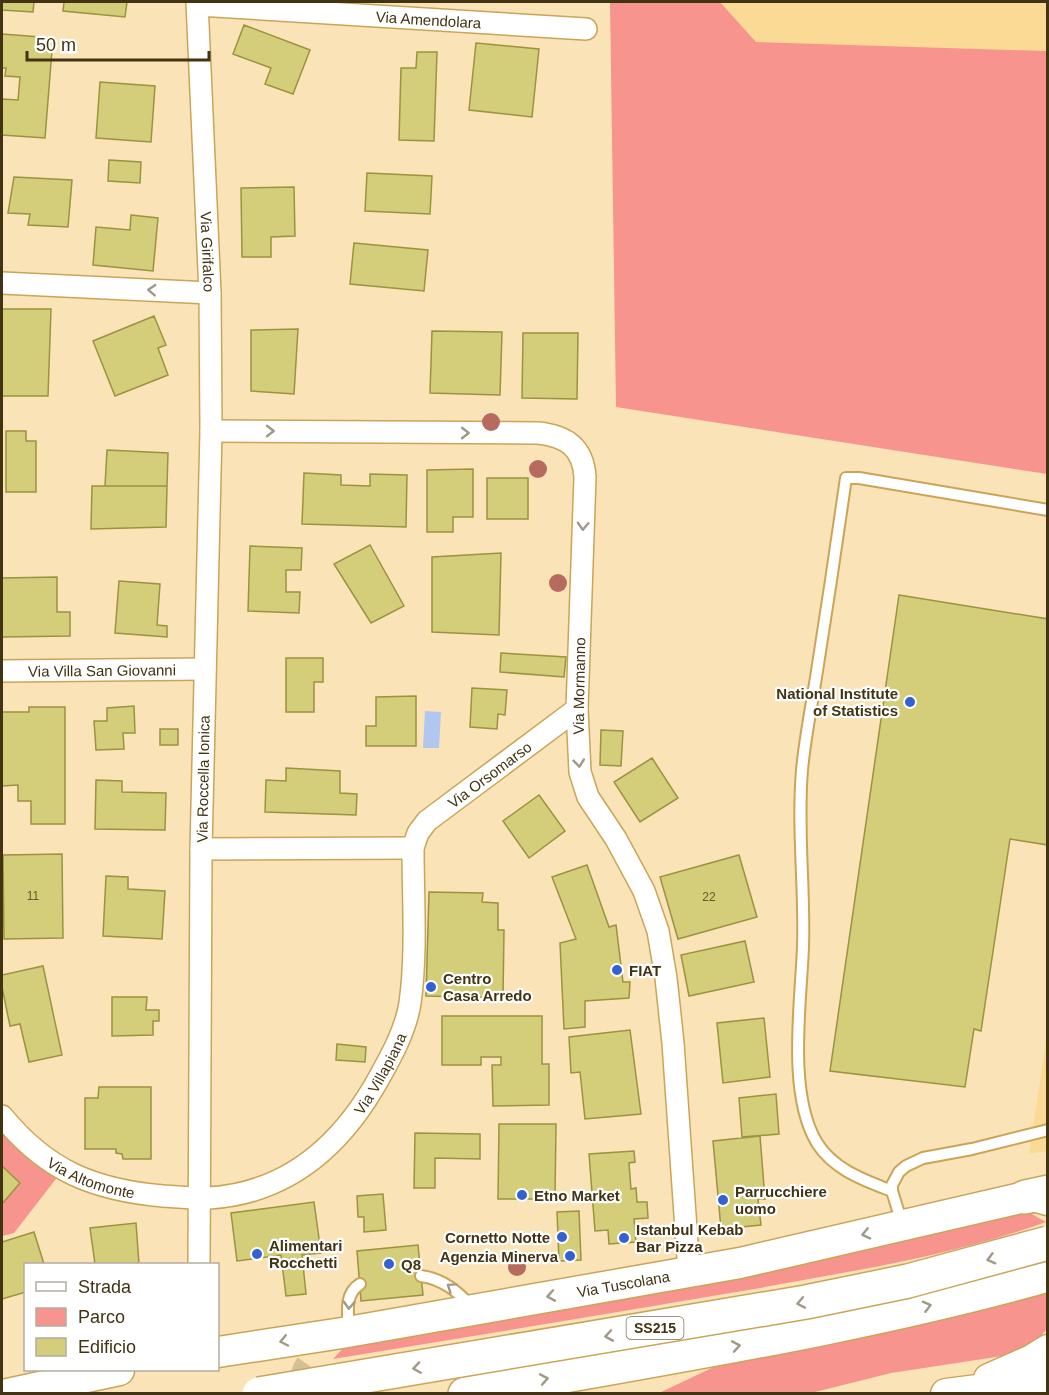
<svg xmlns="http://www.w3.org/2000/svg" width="1049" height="1395" font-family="Arial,sans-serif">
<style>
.built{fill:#fbda96}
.green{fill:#f7948e}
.water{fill:#b2c7f0}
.building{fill:#d4cd79;stroke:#9b933f;stroke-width:1.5}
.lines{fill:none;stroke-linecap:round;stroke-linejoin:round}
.secondary-tunnel{stroke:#d5c095;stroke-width:30;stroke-dasharray:30 15;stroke-linecap:butt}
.lane-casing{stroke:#caa557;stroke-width:14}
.street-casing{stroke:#caa557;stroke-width:24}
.secondary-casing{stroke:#caa557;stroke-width:33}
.primary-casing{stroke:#caa557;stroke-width:36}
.lane{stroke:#fff;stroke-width:10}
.street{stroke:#fff;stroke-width:21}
.secondary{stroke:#fff;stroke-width:30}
.primary{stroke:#fff;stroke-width:33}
.primary-bridge-casing{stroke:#caa557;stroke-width:36;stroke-linecap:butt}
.primary-bridge{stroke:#fff;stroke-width:33}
.tree{fill:#b76b5e}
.oneway{stroke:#a09988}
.poi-dot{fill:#3361d0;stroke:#fff;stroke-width:2}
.labels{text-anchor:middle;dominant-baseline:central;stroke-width:4.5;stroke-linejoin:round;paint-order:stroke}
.number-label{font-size:12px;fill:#665a2c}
.shield{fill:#fff;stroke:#7b7059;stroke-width:1.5}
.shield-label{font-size:14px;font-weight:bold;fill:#423312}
.street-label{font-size:15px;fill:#423312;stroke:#fff}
.poi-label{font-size:15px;font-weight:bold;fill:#423312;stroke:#fff;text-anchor:start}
</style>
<rect width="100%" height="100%" fill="#fae3b6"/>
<path class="built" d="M720,2H1047V71L756,42Z
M1047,1035V1151L1029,1154Z"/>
<path class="green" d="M610,2H720L756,42L1046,51L1047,474L616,407Z
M2,1134L59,1175L14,1233L2,1236V1204L20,1183L2,1166Z
M1030,1213L1046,1222C952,1256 852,1271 754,1289C614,1313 474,1336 333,1359L345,1346L1008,1214Z
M1047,1285V1329L1036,1341L1009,1355L891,1373L811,1393L657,1394L718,1365Z"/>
<path class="water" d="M425,711L441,712L439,748H423Z"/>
<path class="building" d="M2,2H34L33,12L2,10Z
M64,2H127L125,17L63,11Z
M244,25L310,50L293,94L265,84L271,68L233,54Z
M2,34L53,38L45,138L2,135V99L18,100L20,77L5,76L6,68H2Z
M476,43L539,49L532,117L469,110Z
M417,52H437L434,141L399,140L401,68H416Z
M100,82L155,86L151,142L96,138Z
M109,160L141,162L140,183L108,181Z
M367,173L432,176L430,214L365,211Z
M14,177L72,180L68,227L28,225L30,214L8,213Z
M294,187L295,236L271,237V257H242L241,188Z
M131,215L158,218L153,271L93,265L96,227L130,230Z
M354,243L428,250L424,291L350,284Z
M2,309H51L48,396H2Z
M154,316L166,345L158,348L168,375L115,396L93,341Z
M298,329L294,394L251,391V330Z
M432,331L502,332L500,395L430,393Z
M523,333H578L577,399L522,398Z
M6,431H26V441H36V492H6Z
M107,450L168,453L167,486H105Z
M473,469V517H453V532H427V470Z
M304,473L341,475V485L370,486V474L407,475L406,527L302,524Z
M487,478H528V519H487Z
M92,486H167L166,527L91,529Z
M370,545L404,606L371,623L334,564Z
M250,546L302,548L301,570H286V592H300L299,613L248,611Z
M501,553L499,635L432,632V557Z
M57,577V612H70V636L2,637V578Z
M119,581L160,584L157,625L167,626V637L115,633Z
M899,595L1048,619V845L1010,839L981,1031L974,1029L965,1087L830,1071Z
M501,653L566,657L564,677L500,672Z
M286,658H323V682H314V712H286Z
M472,688L507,690L505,715L498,714L497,729L470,727Z
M416,696V746H366V726H376V697Z
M134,706L135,733H123L124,749L96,750L94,721H107V708Z
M29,707H65V824H31V801H18V785L2,786V712H29Z
M160,729H178V745H160Z
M601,730L623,731L621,766L600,765Z
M652,758L678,798L640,822L614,782Z
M286,768L340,771V793L357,794L356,815L265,812L266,780L286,781Z
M96,780L122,781V792L166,793L165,830L95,829Z
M539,795L565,831L529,858L503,821Z
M62,854L63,938L4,939L3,855Z
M739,855L757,917L678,939L660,877Z
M587,865L609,927L616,925L623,982H630L629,998L585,1001V1027L564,1029L560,943L576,939L552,877Z
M106,876L128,877V889L165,891L162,939L103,936Z
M429,892L483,893L482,902L498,903V930H504L503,998L426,996Z
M745,941L754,982L689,996L681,955Z
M43,966L62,1055L29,1062L20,1024L10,1026L2,987V975Z
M112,997H147L146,1010H159V1021H153V1035L112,1036Z
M442,1016H542V1064H549V1105L493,1106L492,1065H501V1057H481V1065H442Z
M764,1018L770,1077L723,1083L717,1023Z
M630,1030L641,1114L585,1119L580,1072L571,1073L569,1037Z
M337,1044L366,1047L365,1062L336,1060Z
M99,1087H151V1159H123L122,1154L116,1153V1149H85V1098H98Z
M776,1094L779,1134L742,1137L739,1098Z
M499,1124H556L555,1199H498Z
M415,1133L480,1134V1159L435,1158V1188H414Z
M760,1136L765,1199H758L761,1225L721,1229L713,1141Z
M634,1151L635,1162L629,1163L631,1189L636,1188L637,1202H647L648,1218L634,1219L636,1242L609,1244L608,1230L595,1231L589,1154Z
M2,1166L20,1183L2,1204Z
M383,1194L386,1230L364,1232V1217H358L357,1196Z
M314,1202L321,1253L302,1255L306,1294L286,1296L281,1255L237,1261L231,1213Z
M579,1211L581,1260L559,1261L557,1212Z
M136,1223L139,1264H95L90,1228Z
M34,1232L44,1264H26V1292L2,1299V1242Z
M418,1245L423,1295L361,1301L357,1251Z"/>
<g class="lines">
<path class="secondary-tunnel" d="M299,1394L308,1369L315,1359"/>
<g class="lane-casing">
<path id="lane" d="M892,1191C864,1180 834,1170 817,1143C787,1094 801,1002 803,947C805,888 797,829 802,770C805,737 812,704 817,671C827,607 837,542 846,478H859L1048,510
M902,1223L892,1191V1185L899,1172L906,1166L923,1158L972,1149L1048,1130
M421,1276C443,1279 457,1291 472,1307
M349,1330C348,1313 344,1294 360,1284"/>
</g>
<g class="street-casing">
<g id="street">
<path id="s1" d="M197,2L210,293L211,431L201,849L199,1264"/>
<path id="s2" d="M198,5L586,29"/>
<path d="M2,283L210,293"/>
<path d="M211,431L538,433C566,436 583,447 585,477L577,709L580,772L588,797L616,839L644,891L658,931L666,978L673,1043L689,1272"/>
<path id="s3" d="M2,671L205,669"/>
<path d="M201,849L413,848"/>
<path id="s4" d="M2,1116C47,1171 94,1190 163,1196C178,1197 194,1199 209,1198C288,1193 342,1145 379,1078C392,1055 406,1029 410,1003C417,953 413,898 413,848L418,833L427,821L577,709"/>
</g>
</g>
<g class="secondary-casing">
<g id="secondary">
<path id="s5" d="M218,1352L342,1333L740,1263L1025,1197H1037L1048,1200"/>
<path d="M989,1379L1032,1360L1048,1350"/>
<path d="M8,1394L119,1370"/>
<path d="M946,1394L1048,1381"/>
</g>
</g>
<g class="primary-casing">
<path id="primary" d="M1025,1197L1048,1192
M465,1394C661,1358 856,1329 1048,1275"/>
</g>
<use href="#lane" class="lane"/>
<use href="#street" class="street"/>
<use href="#secondary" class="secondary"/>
<use href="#primary" class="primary"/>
<g class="primary-bridge-casing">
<path id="primary-bridge" d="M259,1394L806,1302L908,1281L1048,1243"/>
</g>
<use href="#primary-bridge" class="primary-bridge"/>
</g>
<g class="tree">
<circle cx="491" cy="422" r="9"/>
<circle cx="538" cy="469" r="9"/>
<circle cx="558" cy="583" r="9"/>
<circle cx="517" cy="1267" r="9"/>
</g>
<defs><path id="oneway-chevron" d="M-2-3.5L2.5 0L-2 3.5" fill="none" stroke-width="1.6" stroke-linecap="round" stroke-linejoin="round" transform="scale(1.5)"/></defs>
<g class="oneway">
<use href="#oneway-chevron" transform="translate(152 290) rotate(-177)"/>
<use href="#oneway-chevron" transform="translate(270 431)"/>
<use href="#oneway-chevron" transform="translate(465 433)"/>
<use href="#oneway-chevron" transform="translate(583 526) rotate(92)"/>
<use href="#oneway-chevron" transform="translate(579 763) rotate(84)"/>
<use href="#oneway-chevron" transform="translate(866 1234) rotate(167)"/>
<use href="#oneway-chevron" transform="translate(991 1259) rotate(165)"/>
<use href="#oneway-chevron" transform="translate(451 1287) rotate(-145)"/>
<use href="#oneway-chevron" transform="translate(551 1296) rotate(170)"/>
<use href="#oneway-chevron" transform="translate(801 1303) rotate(169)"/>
<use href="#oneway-chevron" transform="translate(349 1305) rotate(93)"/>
<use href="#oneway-chevron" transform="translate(927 1306) rotate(-14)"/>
<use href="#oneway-chevron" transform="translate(609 1336) rotate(170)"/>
<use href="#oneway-chevron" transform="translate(284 1341) rotate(168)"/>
<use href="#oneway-chevron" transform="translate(736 1346) rotate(-10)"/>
<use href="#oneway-chevron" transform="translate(417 1368) rotate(171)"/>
<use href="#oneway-chevron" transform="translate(544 1379) rotate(-10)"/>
</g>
<g class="poi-dot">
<circle cx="910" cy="702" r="6"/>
<circle cx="617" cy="970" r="6"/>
<circle cx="431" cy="987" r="6"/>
<circle cx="522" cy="1195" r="6"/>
<circle cx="723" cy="1200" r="6"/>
<circle cx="562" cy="1237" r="6"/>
<circle cx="624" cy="1238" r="6"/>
<circle cx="257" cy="1254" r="6"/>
<circle cx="570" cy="1256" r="6"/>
<circle cx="389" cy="1264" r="6"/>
</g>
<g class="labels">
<g class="number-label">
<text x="33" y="896">11</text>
<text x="709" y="897">22</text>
</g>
<rect class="shield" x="626.5" y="1317" width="57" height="22" rx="4.5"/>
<g class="shield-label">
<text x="655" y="1328">SS215</text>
</g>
<g class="street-label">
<text stroke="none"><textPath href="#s2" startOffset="231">Via Amendolara</textPath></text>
<text stroke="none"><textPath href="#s1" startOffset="250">Via Girifalco</textPath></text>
<text stroke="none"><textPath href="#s3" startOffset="100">Via Villa San Giovanni</textPath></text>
<text transform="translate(579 686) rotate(-89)">Via Mormanno</text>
<text stroke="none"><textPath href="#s4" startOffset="795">Via Orsomarso</textPath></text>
<text transform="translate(203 779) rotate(-89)">Via Roccella Ionica</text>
<text stroke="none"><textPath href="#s4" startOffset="454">Via Villapiana</textPath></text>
<text stroke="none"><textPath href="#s4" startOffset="111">Via Altomonte</textPath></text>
<text stroke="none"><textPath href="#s5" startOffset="411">Via Tuscolana</textPath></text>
</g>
<g class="poi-label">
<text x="898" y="693" text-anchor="end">National Institute<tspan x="898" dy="17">of Statistics</tspan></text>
<text x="629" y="970">FIAT</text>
<text x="443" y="978">Centro<tspan x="443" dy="17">Casa Arredo</tspan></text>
<text x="735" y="1191">Parrucchiere<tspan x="735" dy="17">uomo</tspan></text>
<text x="534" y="1195">Etno Market</text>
<text x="636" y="1229">Istanbul Kebab<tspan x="636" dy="17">Bar Pizza</tspan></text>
<text x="550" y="1237" text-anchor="end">Cornetto Notte</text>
<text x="269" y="1245">Alimentari<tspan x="269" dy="17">Rocchetti</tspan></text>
<text x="558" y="1256" text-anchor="end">Agenzia Minerva</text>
<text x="401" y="1264">Q8</text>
</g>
</g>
<rect width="1049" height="1395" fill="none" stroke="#423312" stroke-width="6"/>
<rect x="24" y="1263" width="195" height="108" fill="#ffffff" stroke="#b3ada0" stroke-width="1.5"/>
<rect x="36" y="1282" width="30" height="9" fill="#ffffff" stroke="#b3ada0" stroke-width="1.5"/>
<text x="78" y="1293" font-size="18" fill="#423312">Strada</text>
<rect x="36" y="1308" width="30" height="18" fill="#f7948e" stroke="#b3ada0" stroke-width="1.5"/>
<text x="78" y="1323" font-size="18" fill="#423312">Parco</text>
<rect x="36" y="1338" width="30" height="18" fill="#d4cd79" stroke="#b3ada0" stroke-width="1.5"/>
<text x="78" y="1353" font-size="18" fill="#423312">Edificio</text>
<path d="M27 51v9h182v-9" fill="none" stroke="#423312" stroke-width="3"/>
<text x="36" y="51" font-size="18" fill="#423312" stroke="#ffffff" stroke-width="4.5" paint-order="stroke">50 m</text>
</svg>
